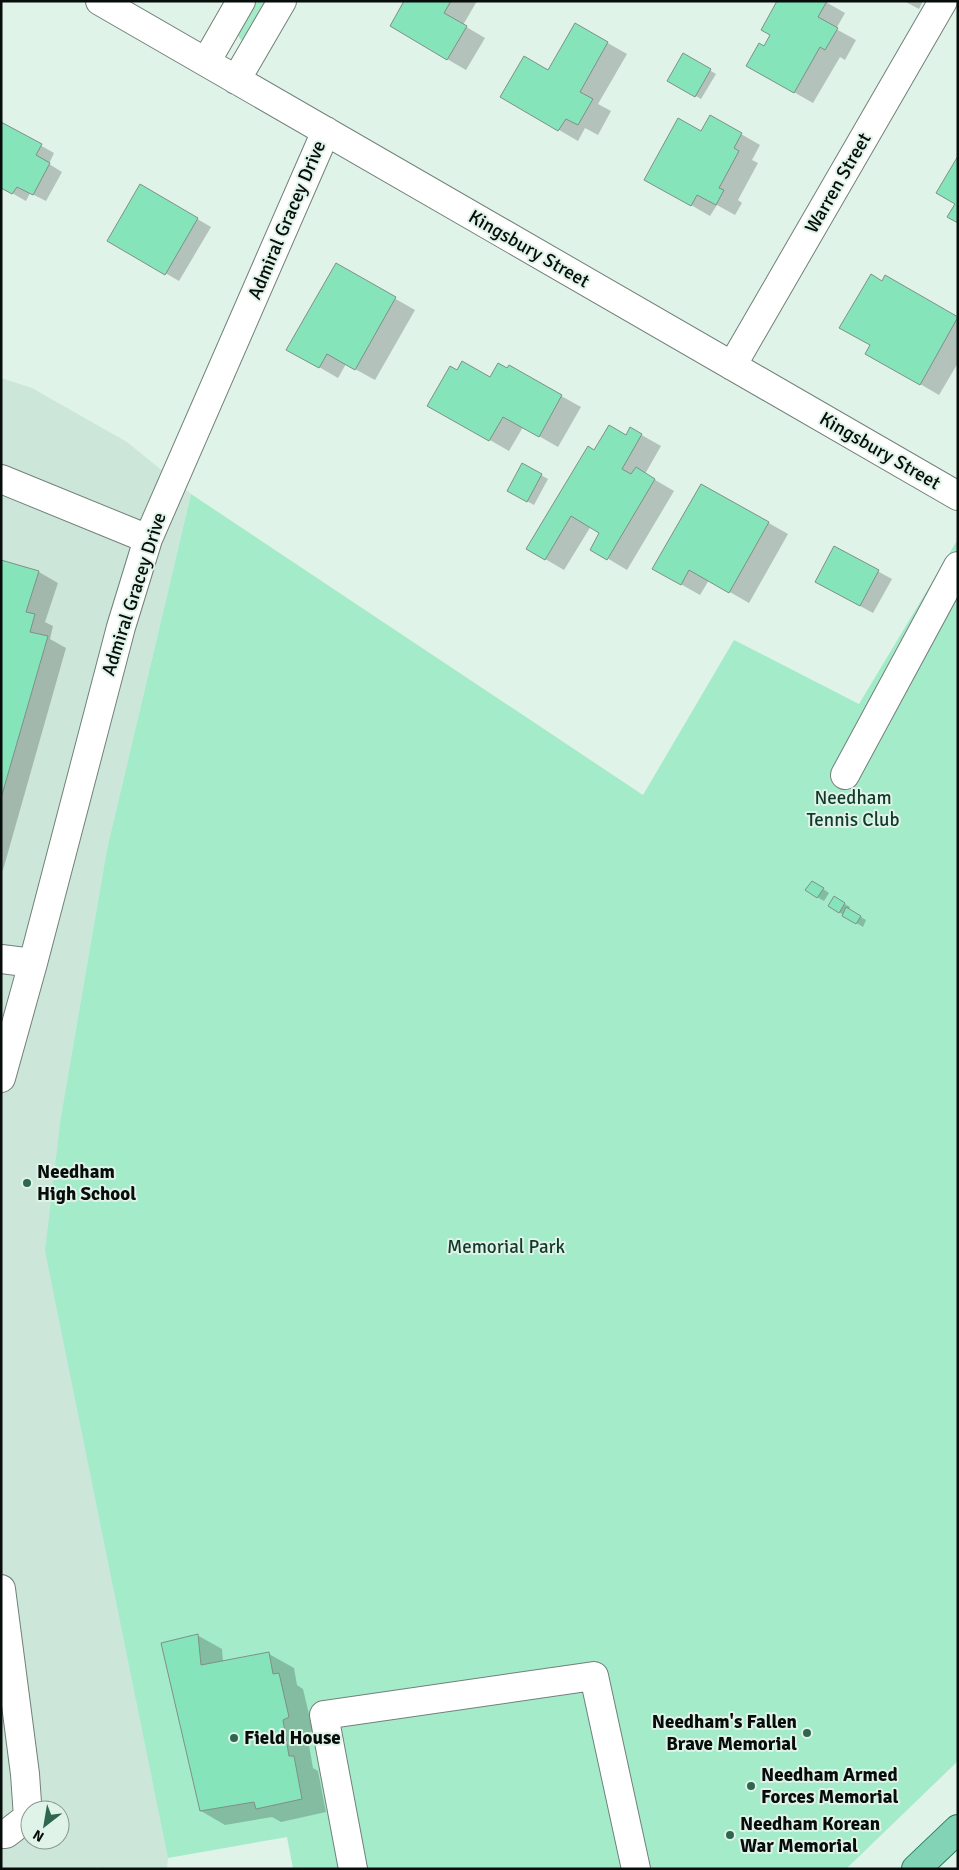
<svg xmlns="http://www.w3.org/2000/svg" width="959" height="1870" font-family="Signika,sans-serif">
<style>
.built{fill:#cce7d9;fill-rule:evenodd}
.green{fill:#a4ebca}
.shadow{fill:#0003}
.building{fill:#86e4bb;stroke:#7f9087}
.lines{fill:none;stroke-linecap:round;stroke-linejoin:round}
.minor-casing{stroke:#718179;stroke-width:30}
.major-casing{stroke:#227b5b;stroke-width:30}
.minor{stroke:#fff;stroke-width:28}
.major{stroke:#83d3b7;stroke-width:28}
.poi-dot{fill:#2e6750;stroke:#e0f3e9;stroke-width:2}
.labels{text-anchor:middle;dominant-baseline:central;stroke-width:4;stroke-linejoin:round;paint-order:stroke}
.street-label{font-size:19px;fill:#070d0a;stroke:#e0f3e9}
.park-label{font-size:19px;fill:#103a2a;stroke:#e0f3e9}
.poi-label{font-size:19px;font-weight:bold;fill:#070d0a;stroke:#e0f3e9;text-anchor:start}
</style>
<rect width="100%" height="100%" fill="#e0f3e9"/>
<path class="built" d="M1,378L32,388L127,442L191,494L107,849L61,1116L168,1858L167,1869H99V1867L88,1869H1ZM30,1810H60V1840H30Z"/>
<path class="green" d="M253,1H270L245,39L241,40L237,34Z
M191,494L643,795L734,640L859,704L958,539V1761L846,1869H293L287,1837L168,1858L45,1251L61,1116L107,849Z"/>
<path class="shadow" d="M406,1H477L463,25L485,38L466,70L447,59Z
M824,1L845,13L836,29L856,40L845,60L840,57L813,103L748,66L765,48Z
M904,1H923L919,9Z
M576,25L627,54L598,104L611,111L598,135L585,128L578,141L502,97L549,72Z
M684,55L716,74L701,99L669,80Z
M1,123L54,153L49,164L62,172L46,201L30,193L26,201L1,187Z
M702,132L741,134L760,145L752,160L758,163L738,200L742,203L735,215L717,205L710,216L646,179Z
M141,186L211,227L179,281L109,240Z
M336,265L415,310L375,380L346,364L338,378L288,349Z
M886,276L958,318V363L939,395L867,353L871,345L882,282Z
M509,367L581,407L558,447L523,427L509,451L429,405L490,379L508,370Z
M631,429L661,446L645,474L674,491L627,570L592,549L601,532L591,526L564,570L528,549L595,451L626,436Z
M523,465L548,479L534,505L509,491Z
M701,485L788,534L749,603L709,580L700,595L654,569Z
M835,548L892,579L873,613L829,589Z
M1,561L39,572L58,583L45,622L53,626L50,639L66,648L3,870H1Z
M819,886L829,893L824,901L817,897Z
M834,898L850,907L849,910L866,920L863,927L829,906Z
M197,1635L222,1649L223,1662L269,1654L294,1668L297,1685L303,1689L313,1731L307,1734L313,1768L318,1771L326,1812L281,1822L272,1817L225,1825L201,1811Z"/>
<path class="building" d="M404,1H451L444,13L467,26L447,60L390,26Z
M777,1H827L818,17L838,28L825,50L820,47L794,93L746,66L759,43L764,46L770,35L761,30Z
M575,23L608,42L580,92L593,99L578,125L566,119L558,131L500,97L524,56L548,70Z
M683,53L711,69L695,97L667,81Z
M710,115L742,133L734,148L739,151L719,188L724,190L716,205L697,195L691,206L644,180L678,118L701,131Z
M1,122L42,144L36,155L50,163L33,195L17,187L12,194L1,188Z
M958,156V223L947,217L955,204L936,193Z
M140,184L198,218L165,275L107,241Z
M336,263L396,297L355,370L327,354L319,368L286,350Z
M871,274L882,281L885,275L958,317L920,385L865,354L870,345L839,328Z
M462,361L490,377L498,363L507,368L509,365L562,395L539,437L503,417L489,441L427,406L450,366L457,370Z
M609,425L626,435L630,427L642,434L622,469L631,474L636,467L655,479L607,560L590,550L599,533L571,516L545,560L526,549L588,446L594,450Z
M522,463L542,474L527,502L507,491Z
M701,484L769,522L729,593L689,570L681,585L652,569Z
M834,546L879,570L860,606L815,582Z
M1,560L39,571L26,612L35,614L30,632L48,636L1,798Z
M812,881L824,888L817,898L805,890Z
M834,896L845,903L839,913L828,906Z
M846,907L861,916L856,924L842,916Z
M198,1634L201,1665L269,1652L273,1674L279,1673L289,1717L283,1720L289,1756H294L302,1799L256,1809L254,1802L200,1811L161,1643Z"/>
<g class="lines">
<g class="minor-casing">
<path id="minor" d="M100,1L958,496
M206,62L241,1
M236,80L282,1
M732,366L943,1
M1,479L148,539
M845,775L958,566
M1,959L33,963
M1,1078L33,963L121,627L148,539L326,131
M1,1589L25,1774L28,1817L6,1834H1
M353,1869L324,1715L594,1676L636,1869"/>
</g>
<g class="major-casing">
<path id="major" d="M916,1869L958,1829"/>
</g>
<use href="#minor" class="minor"/>
<use href="#major" class="major"/>
</g>
<g class="poi-dot">
<circle cx="27" cy="1183" r="5"/>
<circle cx="807" cy="1733" r="5"/>
<circle cx="234" cy="1738" r="5"/>
<circle cx="751" cy="1786" r="5"/>
<circle cx="730" cy="1835" r="5"/>
</g>
<g class="labels">
<g class="street-label">
<text transform="translate(838 183) rotate(-60)">Warren Street</text>
<text transform="translate(287 220) rotate(-67)">Admiral Gracey Drive</text>
<text transform="translate(529 249) rotate(30)">Kingsbury Street</text>
<text transform="translate(880 451) rotate(30)">Kingsbury Street</text>
<text transform="translate(134 594) rotate(-72)">Admiral Gracey Drive</text>
</g>
<g class="park-label">
<text x="853" y="798">Needham<tspan x="853" dy="22">Tennis Club</tspan></text>
<text x="506" y="1247">Memorial Park</text>
</g>
<g class="poi-label">
<text x="37" y="1172">Needham<tspan x="37" dy="22">High School</tspan></text>
<text x="797" y="1722" text-anchor="end">Needham's Fallen<tspan x="797" dy="22">Brave Memorial</tspan></text>
<text x="244" y="1738">Field House</text>
<text x="761" y="1775">Needham Armed<tspan x="761" dy="22">Forces Memorial</tspan></text>
<text x="740" y="1824">Needham Korean<tspan x="740" dy="22">War Memorial</tspan></text>
</g>
</g>
<rect width="959" height="1870" fill="none" stroke="#070d0a" stroke-width="5"/>
<g transform="translate(45 1825) rotate(211)"><circle r="24" fill="#e0f3e9" stroke="#899790"/>
<path d="M0-4L9 19L0 12L-9 19Z" fill="#2e6750"/>
<text y="-8" font-size="14" font-weight="bold" text-anchor="middle" fill="#070d0a">N</text>
</g>
</svg>
